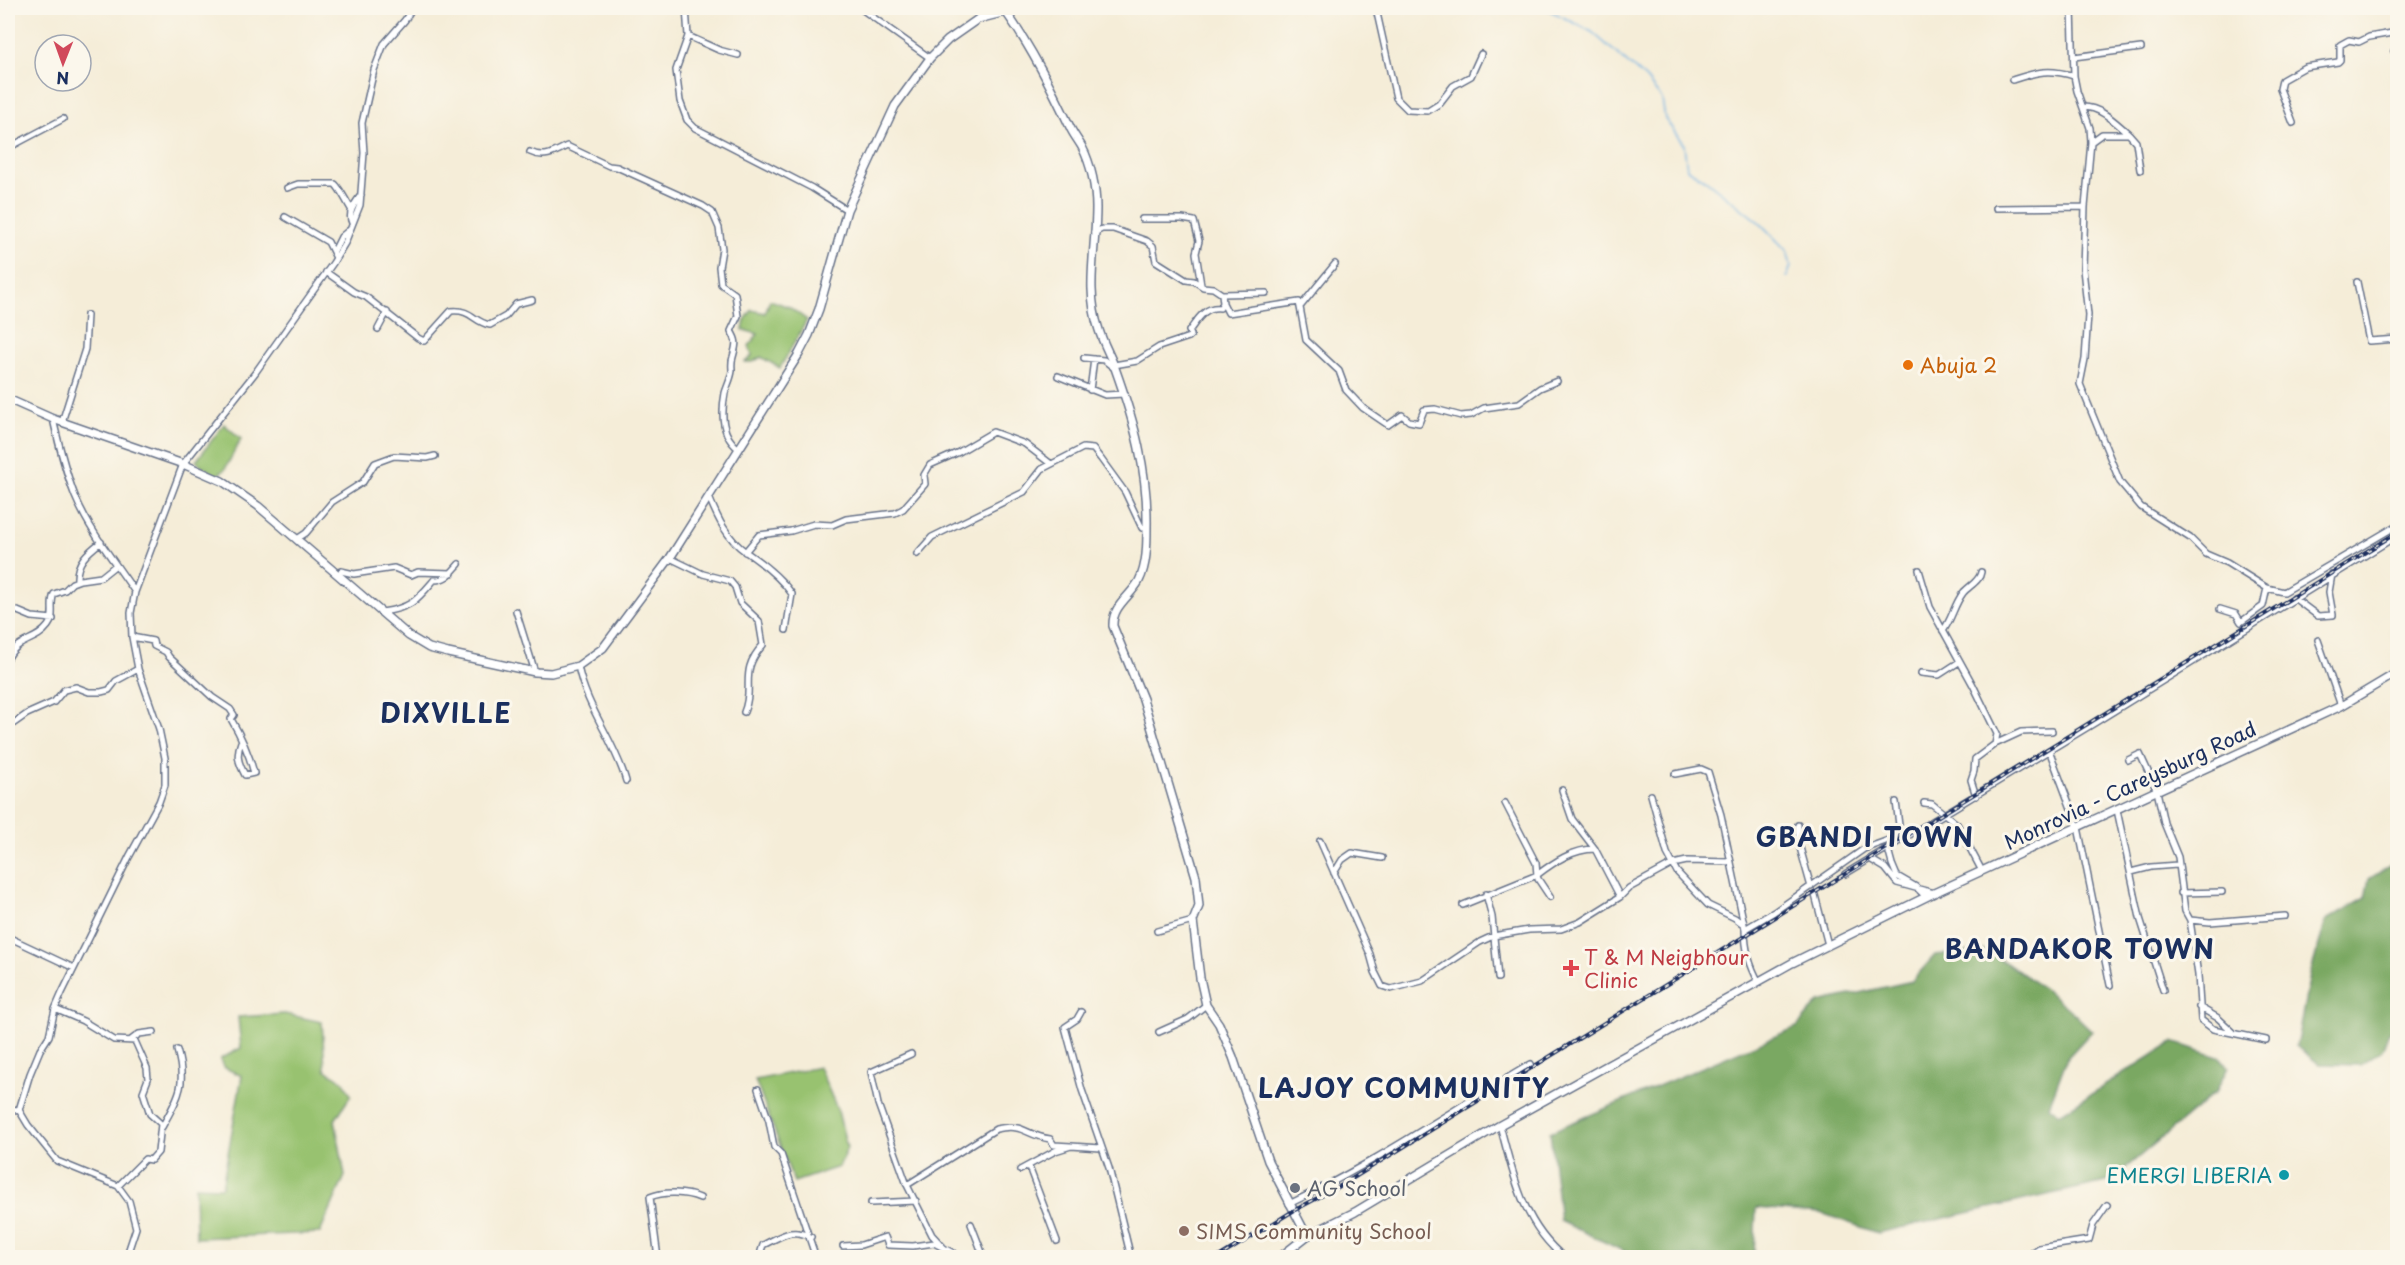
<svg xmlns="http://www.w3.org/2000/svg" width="2405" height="1265" font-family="'Playpen Sans',sans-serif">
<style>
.green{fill:#98c26f;stroke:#5a7866;stroke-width:1.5}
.forest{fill:#7aa862;stroke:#4a6c60;stroke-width:1.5}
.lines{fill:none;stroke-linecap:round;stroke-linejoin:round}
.stream{stroke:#6fb0e3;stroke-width:1.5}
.minor-casing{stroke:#677289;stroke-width:8}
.major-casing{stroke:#677289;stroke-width:10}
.minor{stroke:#fff;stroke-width:5}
.major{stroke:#fff;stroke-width:7}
.rail-casing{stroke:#1b2f5e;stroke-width:4}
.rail{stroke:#fbf7ec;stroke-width:1.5;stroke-dasharray:4.5;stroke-linecap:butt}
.food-dot{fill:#e8710a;stroke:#fbf7ec;stroke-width:2}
.health-dot{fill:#e0444e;stroke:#fbf7ec;stroke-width:2}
.culture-dot{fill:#0f9aa8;stroke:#fbf7ec;stroke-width:2}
.worship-dot{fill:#6b7280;stroke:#fbf7ec;stroke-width:2}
.education-dot{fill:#8d6e63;stroke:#fbf7ec;stroke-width:2}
.labels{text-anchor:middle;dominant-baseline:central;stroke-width:6;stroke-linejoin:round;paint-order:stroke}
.food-label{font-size:20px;fill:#c56008;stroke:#fbf7ec;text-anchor:start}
.street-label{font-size:20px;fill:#1b2f5e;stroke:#fbf7ec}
.health-label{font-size:20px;fill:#be3a42;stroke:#fbf7ec;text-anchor:start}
.culture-label{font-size:20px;fill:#0d838f;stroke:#fbf7ec;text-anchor:end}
.worship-label{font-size:20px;fill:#5b616d;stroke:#fbf7ec;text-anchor:start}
.education-label{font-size:20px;fill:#785e54;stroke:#fbf7ec;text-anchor:start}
.district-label{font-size:26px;font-weight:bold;letter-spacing:1.5px;fill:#1b2f5e;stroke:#fbf7ec}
</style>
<rect width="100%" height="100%" fill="#fbf7ec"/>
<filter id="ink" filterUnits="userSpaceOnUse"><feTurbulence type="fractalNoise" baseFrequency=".0167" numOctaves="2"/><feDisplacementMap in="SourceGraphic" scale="12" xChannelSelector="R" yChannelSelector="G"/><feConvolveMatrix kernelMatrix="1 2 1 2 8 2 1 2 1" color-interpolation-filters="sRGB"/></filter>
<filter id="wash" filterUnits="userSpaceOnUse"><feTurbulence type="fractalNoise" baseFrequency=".008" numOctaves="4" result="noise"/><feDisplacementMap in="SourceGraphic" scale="24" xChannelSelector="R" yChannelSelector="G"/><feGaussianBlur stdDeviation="1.35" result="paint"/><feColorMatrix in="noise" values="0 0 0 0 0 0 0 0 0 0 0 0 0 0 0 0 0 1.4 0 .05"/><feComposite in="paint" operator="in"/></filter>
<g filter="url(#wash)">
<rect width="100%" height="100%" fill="#f5edd8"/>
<path class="green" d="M770,300L789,307L807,320L780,368L761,357L753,362H745L752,356L749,346L758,334L743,330L745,320L752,310L765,313Z
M224,424L241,439L225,469L216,476L196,461Z
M285,1014L322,1022L325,1069L344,1082L351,1095L335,1120L345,1176L320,1233L196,1238L195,1186L222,1187L242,1076L223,1067L220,1059L241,1048L238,1017Z
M819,1067L838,1111L847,1148L839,1167L794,1182L755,1080Z"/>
<path class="forest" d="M2391,865L2398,871L2397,1023L2388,1034L2382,1050L2360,1065L2319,1064L2296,1046L2310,975L2326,920L2365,898L2369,879Z
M1985,950C2026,975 2058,996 2092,1031L2067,1058L2049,1106L2060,1114L2173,1042L2221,1058L2228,1067L2216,1092L2110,1181L1878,1233L1821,1213L1756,1208L1754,1257H1636L1560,1221L1550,1132L1797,1027L1819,1002L1912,981L1935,955Z"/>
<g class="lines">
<path class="stream" d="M1545,8L1592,32L1646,79L1662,99L1665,119L1684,145L1687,169L1704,179L1760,223L1787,251L1791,266L1787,277"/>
</g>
</g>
<g filter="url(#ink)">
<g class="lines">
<g class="minor-casing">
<path id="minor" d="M686,8L688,36L676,70L680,101L687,120L695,128L812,188L847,210
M860,8L930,58
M1378,8L1377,13L1396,98L1408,110L1428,111L1439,104L1453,86L1471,76L1481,54
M2072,8L2074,76L2077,91L2090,128L2091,142L2085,207L2083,269L2088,315L2085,359L2080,384L2120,482L2141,507L2190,538L2206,554L2227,563L2267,588L2284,592L2398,525
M688,36L719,50L738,55
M2394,51L2398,46
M2074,57L2141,48
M2012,80C2037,72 2048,68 2074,76
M2083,107C2101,107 2115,122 2128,133
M2293,123L2280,89L2282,80L2305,67L2338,62L2340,60V45L2349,40L2359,42L2369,37L2398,32
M2091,142L2102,134H2129L2136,142L2140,170
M8,148L63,119
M530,152C544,159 554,153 567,146L609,166L617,167L703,206L712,212L719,228L722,249L719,267L721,284L735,294L738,316L731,331C738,342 736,345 733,357C731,362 732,366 732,371C731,379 727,386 725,393C721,414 721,436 739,449
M287,188L298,184H335C339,187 348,204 351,209
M1996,208L2085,207
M285,217L328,242L336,258
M1142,219H1182L1194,221L1199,241L1196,253L1201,285
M352,223C347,213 355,203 361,195
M1094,233L1102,229H1113L1147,241L1153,246L1156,261L1186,280L1194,281L1203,287L1213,288L1222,294L1223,303L1228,313L1299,302L1306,340L1339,371L1346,390L1363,408L1388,425L1402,415L1409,421L1419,423L1424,410L1435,409L1461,416L1471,415L1484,408L1519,403L1540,388L1557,381
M334,251L341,237L348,231
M326,272L354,292L366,297L418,338L424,341L451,311C472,309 473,322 490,325L506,316L516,304L532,300
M2357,282L2369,341L2398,339
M1222,294L1266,293
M1300,307L1335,264
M378,329L387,312
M1084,358L1104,360L1113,367
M1114,365L1137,361L1159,347L1189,337L1191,335L1189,331C1197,321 1204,306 1220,308L1223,303
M1058,376L1105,395L1124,394
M1090,390L1094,359
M53,419C59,445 65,471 75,496C89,530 114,561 135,592L131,613L132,637L138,669L159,729L165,758V785L159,802L129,857L62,993L55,1009L49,1036L40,1050L30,1074L19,1110L28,1125L57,1161L118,1186L129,1201L136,1228L126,1258
M62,422L85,349L87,315
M709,497C717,517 727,539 746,552C762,563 781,578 792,594L786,630
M297,539L306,533L332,502L363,482L375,463L394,456L427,458L435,456
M745,552L759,535L791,531L814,524L832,525L846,519L895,513L903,509L925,484L924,475L930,465L959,452L993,432L1025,444L1051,464
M917,554L932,537L1024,492L1042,469L1083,448L1093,449L1101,459L1125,492L1142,528L1147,527
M670,558L703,574L730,581L735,587L740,603L759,621L763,645C738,672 755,686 744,712
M1919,570L1930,607L1973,685L1997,734L1995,744L1975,759L1974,771L1971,780L1976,796
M341,571L354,574L394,568L411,575L418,572L452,573
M77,580C76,562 88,552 101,542
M135,592L183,464L255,373L333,263L345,243L360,205L364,153L362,123L374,70L384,44L405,20L412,8
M2294,598L2318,616L2333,615L2329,592L2332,574
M8,607L32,617L53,619
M2220,609L2236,614L2241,622L2263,606L2267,588
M516,611L535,672
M382,612C411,608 416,601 434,580C447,580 451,573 459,564
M1943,631C1952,619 1954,605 1963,593C1969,586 1980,581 1981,572
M132,637L153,641L154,646L166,652L169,657L212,697L230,709L234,715L231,719C241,736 249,754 254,773L245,775C238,762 236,755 241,742
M2318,640L2341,706
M8,658C19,637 35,643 48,626C56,616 49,604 54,594L65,590L72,583L80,580L101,577L116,565
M578,666C586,708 615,741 626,781
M1921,673L1939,675L1959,662
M10,726L27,714L54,702L64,690L76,687L89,692H101L109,690L116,681L138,669
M1995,744L2021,732L2052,731
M2049,750L2078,827L2110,985
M2128,760L2140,754L2157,791L2164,823L2178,857L2185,911L2190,920L2210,922L2285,916
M1675,774L1701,769L1708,772L1721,815L1745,929
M1562,790L1572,819L1595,849L1620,897
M1651,795L1667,853L1677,872L1708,905L1735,918L1743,924
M1896,802L1899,825L1889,853L1892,864L1897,876L1916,887L1926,897
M1924,803L1932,804L1957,824L1982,871
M2117,810L2140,918L2163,990
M1798,825L1799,844L1811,887
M1320,841L1370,954L1375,972L1382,986L1391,989L1422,981L1480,942L1493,936L1529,930L1561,929L1580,922L1620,897L1629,888L1673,864L1687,861L1731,862
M1870,859L1885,868L1897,883L1934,893
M2131,872L2151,867L2177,865
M1334,873L1342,860L1352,853L1382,858
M1845,874L2096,722L2398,535
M2181,893L2222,892
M1486,894L1492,917L1498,978
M1815,895L1828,945
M1550,897L1538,879L1537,875C1554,862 1573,849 1595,849
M1463,905L1537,875L1536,863L1505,803
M2190,920L2198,975L2201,1020L2213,1029L2266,1040
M1157,931L1193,921
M8,937L74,968
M1759,982C1749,965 1745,948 1745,929L1774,912L1864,849L1894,838
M2199,1007L2218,1018L2233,1032
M55,1009L83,1021L114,1040L135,1041L147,1068L148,1079L143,1092L150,1114L161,1124L158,1152L151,1160L145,1159L118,1186
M1081,1012L1077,1019L1065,1027L1082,1090L1109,1168L1131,1258
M1159,1032L1188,1019L1206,1005
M131,1040L139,1034L154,1032
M911,1054L871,1072L878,1104L907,1185L932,1235L943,1247
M758,1089L769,1121L774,1147L781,1154L816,1258
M8,1109L19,1110
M1500,1125C1513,1174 1523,1225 1565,1258
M162,1127C179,1096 187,1085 177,1050
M1029,1167L1057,1241
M1020,1170L1055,1151L1071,1146L1101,1148
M907,1185L996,1129C1025,1123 1024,1135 1050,1139L1054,1145L1071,1146
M871,1203L916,1201
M1289,1204C1374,1164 1450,1111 1531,1064
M971,1224L983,1255L986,1258
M843,1246L861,1245L885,1237L888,1245L913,1246L934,1243L963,1258
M761,1251L763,1245C782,1236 791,1227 811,1237
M658,1258L650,1197C664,1191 686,1192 700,1198
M2024,1258L2039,1248L2089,1240L2093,1225L2107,1205"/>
</g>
<g class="major-casing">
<path id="major" d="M8,399L53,419L183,464L222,481L258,506L409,636L429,648L448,653L535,672L551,673L578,666L603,648L670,558L799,354L809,335L819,309L847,210L895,106L930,58L948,40L978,19L1006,12C1032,49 1051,87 1070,127C1073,134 1078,140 1082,147C1091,164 1096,188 1096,208C1096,250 1085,290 1099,330C1103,343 1110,355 1115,368C1134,421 1148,470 1147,527C1147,545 1147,565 1139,581C1130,597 1112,606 1113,626L1143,699L1196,877L1199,906L1193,921L1200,978L1206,1005L1219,1024L1233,1057L1268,1161L1307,1236
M1279,1258L1307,1236L1355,1212L1500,1125L1792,963L1934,893L2341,706L2398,672"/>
</g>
<use href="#minor" class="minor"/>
<use href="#major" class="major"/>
<g class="rail-casing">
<path id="rail" d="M1217,1258L1293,1211L1342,1185L2398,532"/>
</g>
<use href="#rail" class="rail"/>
</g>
</g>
<circle class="food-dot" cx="1908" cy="365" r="6"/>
<path class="health-dot" d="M1568 959h6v6h6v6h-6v6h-6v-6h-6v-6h6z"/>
<circle class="culture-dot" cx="2284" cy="1175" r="6"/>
<circle class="worship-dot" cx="1295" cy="1188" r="6"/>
<circle class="education-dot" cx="1184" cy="1231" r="6"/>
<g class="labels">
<g class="food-label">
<text x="1920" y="365">Abuja 2</text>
</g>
<g class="street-label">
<text transform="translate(2130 785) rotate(-25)">Monrovia - Careysburg Road</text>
</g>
<g class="health-label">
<text x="1584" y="957">T &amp; M Neigbhour<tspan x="1584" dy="23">Clinic</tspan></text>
</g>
<g class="culture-label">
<text x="2272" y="1175">EMERGI LIBERIA</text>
</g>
<g class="worship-label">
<text x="1307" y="1188">AG School</text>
</g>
<g class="education-label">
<text x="1196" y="1231">SIMS Community School</text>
</g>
<g class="district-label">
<text x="446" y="712">DIXVILLE</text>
<text x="1865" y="836">GBANDI TOWN</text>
<text x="2080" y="948">BANDAKOR TOWN</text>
<text x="1404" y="1087">LAJOY COMMUNITY</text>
</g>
</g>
<rect width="2405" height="1265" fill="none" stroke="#fbf7ec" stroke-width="30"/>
<g transform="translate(63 63) rotate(181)"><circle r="28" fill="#fbf7ec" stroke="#a1a7b3" stroke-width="1.5"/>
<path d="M0-4.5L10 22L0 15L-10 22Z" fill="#d1495b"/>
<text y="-9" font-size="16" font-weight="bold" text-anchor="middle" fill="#1b2f5e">N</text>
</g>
</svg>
